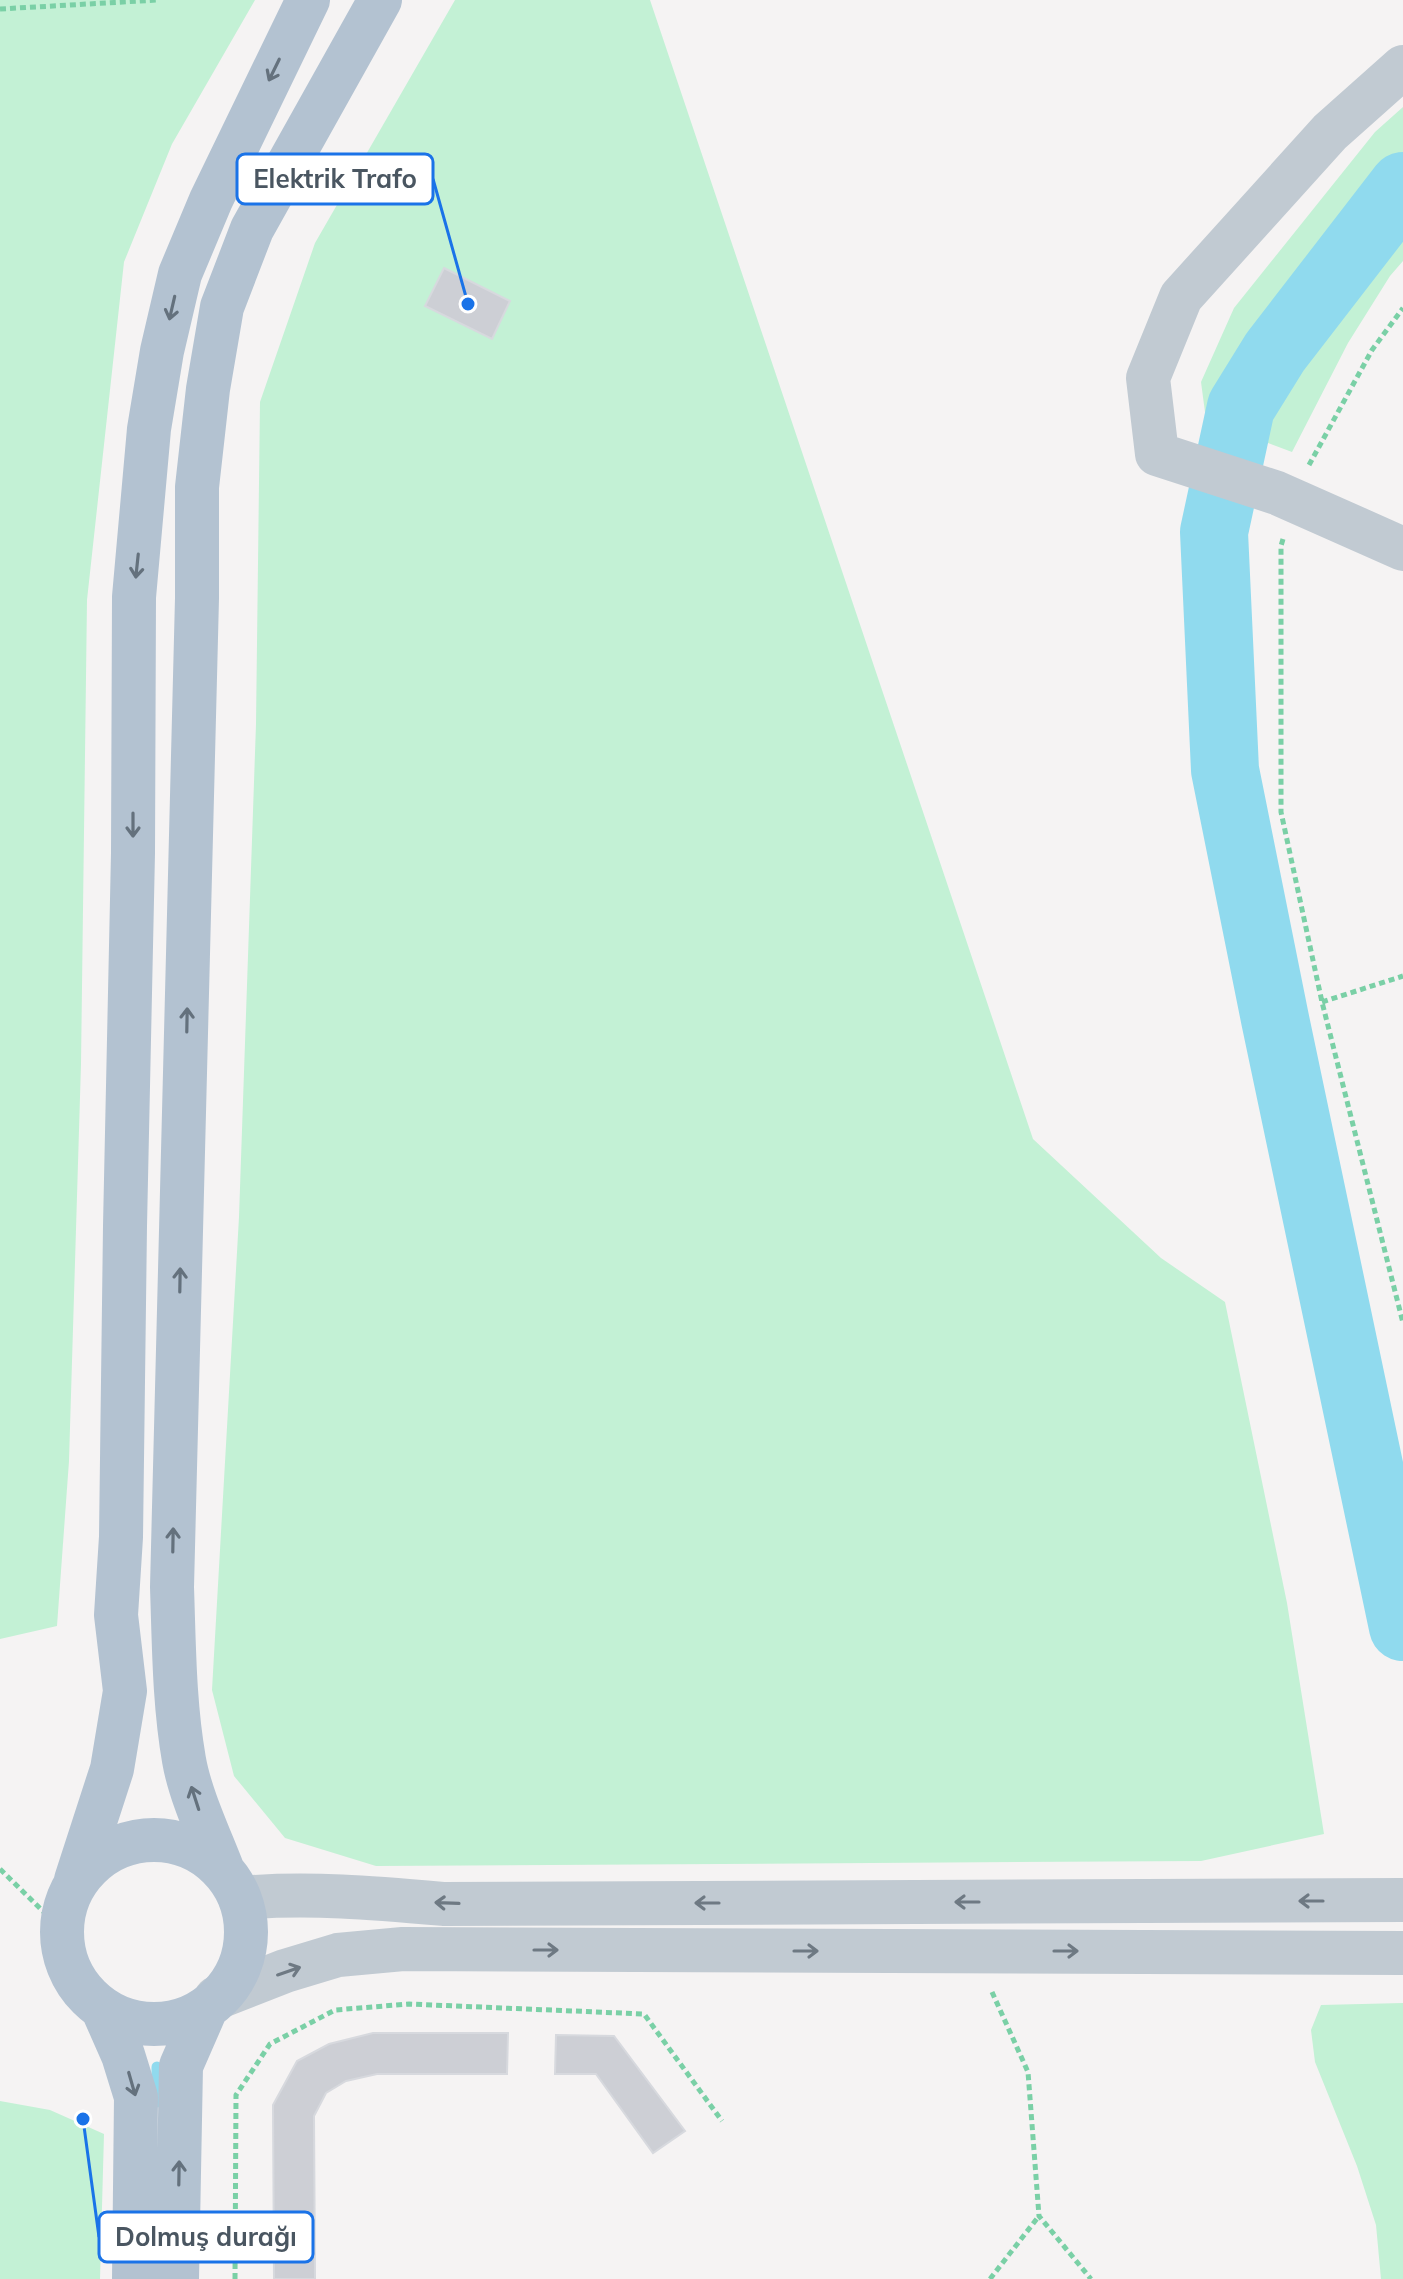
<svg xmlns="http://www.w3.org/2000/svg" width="1403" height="2279" font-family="Mulish,sans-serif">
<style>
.green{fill:#c3f1d5}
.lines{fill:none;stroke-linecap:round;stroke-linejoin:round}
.stream{stroke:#90daee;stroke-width:11}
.river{stroke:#90daee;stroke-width:68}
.building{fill:#cdcfd5;stroke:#d7d9de;stroke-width:2}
.path{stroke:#7ad0a6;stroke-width:5;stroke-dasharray:6 4;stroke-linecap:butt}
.minor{stroke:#c1cad2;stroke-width:44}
.major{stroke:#b3c2d1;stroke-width:44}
.oneway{stroke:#64717d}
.oneway2{stroke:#6e7983}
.leader{fill:none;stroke:#1a73e8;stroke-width:3}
.callout-dot{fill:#1a73e8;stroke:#fff;stroke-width:3}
.callout{fill:#fff;stroke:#1a73e8;stroke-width:3}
.callout-label{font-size:26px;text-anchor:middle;font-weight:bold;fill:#4a5661}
</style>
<rect width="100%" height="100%" fill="#f5f3f3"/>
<path class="green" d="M0,0H255L172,144L124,262L87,600L81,1064L69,1461L57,1626L0,1639Z
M455,0H650L1033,1139L1161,1258L1225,1302L1287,1603L1324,1834L1201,1861L376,1866L285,1838L234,1776L212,1690L239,1217L256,724L260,402L315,243Z
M1403,107V154C1367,196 1335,241 1303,287C1273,328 1241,369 1221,417L1205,412L1201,382L1234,308L1375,132Z
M1403,207V261L1390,276L1348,343L1292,452L1263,441L1260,410L1320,310Z
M1403,2003V2279H1381L1376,2225L1357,2166L1315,2062L1311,2030L1321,2005Z
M0,2101L50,2110L104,2134L100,2279H0Z"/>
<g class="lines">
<path class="stream" d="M157,2102V2067"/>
<path class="river" d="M1403,186L1275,352L1241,407L1214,532L1225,770L1275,1019L1403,1627"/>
</g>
<path class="building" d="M444,268L510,301L492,339L425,306Z
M373,2033H508L507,2074H377L346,2081L326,2093L314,2116L315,2279H274L273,2105L297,2061L329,2044Z
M556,2035L614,2036L685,2131L653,2153L596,2074H555Z"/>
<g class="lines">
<path class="path" d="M0,9L158,0
M1309,465L1372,350L1403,308
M1283,539L1281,546V812L1322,1002L1403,1323
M1322,1002L1403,976
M0,1869L60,1928
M992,1992L1028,2072L1039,2216L1091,2279
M235,2279L236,2095L270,2044L335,2010L409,2004L644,2014L722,2121
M990,2279L1039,2216"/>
<path class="minor" d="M1403,67L1330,132L1181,297L1148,378L1157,454L1277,493L1403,549
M240,1898C309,1892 376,1898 444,1904L1403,1900
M216,1998L285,1971L338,1955L403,1949L1403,1953"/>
<path class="major" d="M62 1932a92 92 0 1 1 184 0a92 92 0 1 1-184 0Z
M223,1871C210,1837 190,1795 184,1760C174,1703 174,1644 172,1587L197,598V487L208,389L222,307L252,229L380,0
M76,1880L112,1769L125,1691L116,1615L121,1537L125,1226L133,853L134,597L149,429L162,351L180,274L211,200L308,0
M104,2012L123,2055L136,2097L134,2279
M177,2279L181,2066L205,2011"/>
</g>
<defs><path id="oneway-shaft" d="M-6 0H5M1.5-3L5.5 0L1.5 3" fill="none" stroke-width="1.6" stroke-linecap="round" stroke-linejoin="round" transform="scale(2)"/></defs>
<g class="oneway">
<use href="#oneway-shaft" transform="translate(274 70) rotate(116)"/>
<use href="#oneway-shaft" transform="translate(172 308) rotate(103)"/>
<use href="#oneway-shaft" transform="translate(137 566) rotate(96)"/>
<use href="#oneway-shaft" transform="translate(133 825) rotate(90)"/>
<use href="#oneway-shaft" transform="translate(187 1020) rotate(-89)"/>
<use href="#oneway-shaft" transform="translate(180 1280) rotate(-89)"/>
<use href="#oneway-shaft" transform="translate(173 1540) rotate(-89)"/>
<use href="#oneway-shaft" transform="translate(195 1798) rotate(-108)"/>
<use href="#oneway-shaft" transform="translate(132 2084) rotate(74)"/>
<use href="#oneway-shaft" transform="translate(179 2173) rotate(-89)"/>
</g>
<g class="oneway2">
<use href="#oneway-shaft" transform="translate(1311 1901) rotate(180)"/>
<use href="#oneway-shaft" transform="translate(967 1902) rotate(180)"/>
<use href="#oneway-shaft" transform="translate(447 1903) rotate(-178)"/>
<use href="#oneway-shaft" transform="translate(707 1903) rotate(180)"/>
<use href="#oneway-shaft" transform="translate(546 1950)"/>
<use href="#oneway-shaft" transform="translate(806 1951)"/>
<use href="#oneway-shaft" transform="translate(1066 1951)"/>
<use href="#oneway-shaft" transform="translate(289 1971) rotate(-19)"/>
</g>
<path class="leader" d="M468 304L433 179M83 2119L99 2237"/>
<g class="callout-dot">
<circle cx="468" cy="304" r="8"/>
<circle cx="83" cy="2119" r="8"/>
</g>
<g class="callout">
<rect x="237" y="154" width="196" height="50" rx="8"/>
<rect x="99" y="2212" width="214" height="50" rx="8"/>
</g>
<g class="callout-label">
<text x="335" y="188">Elektrik Trafo</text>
<text x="206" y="2246">Dolmuş durağı</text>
</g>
</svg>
